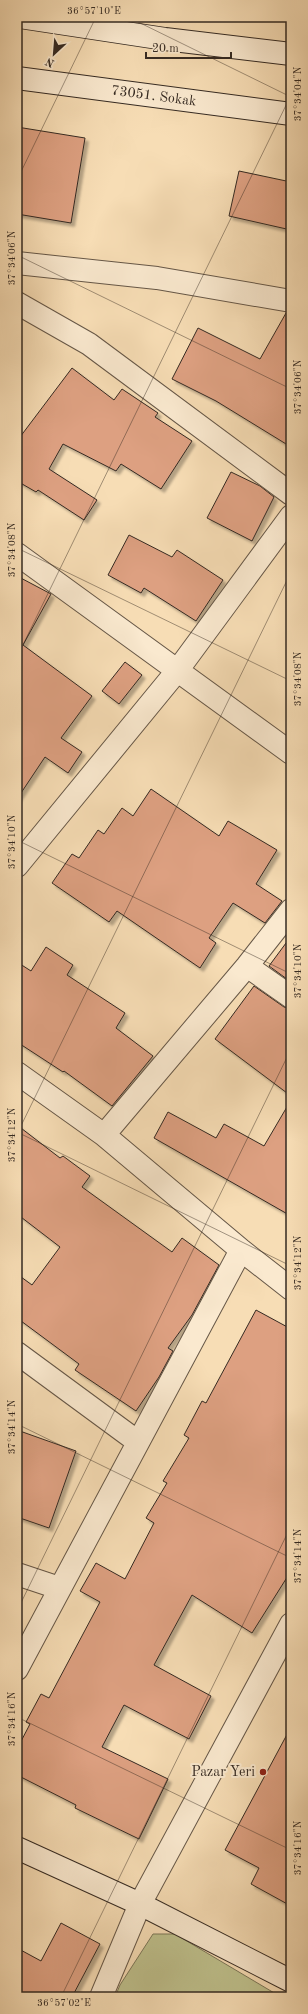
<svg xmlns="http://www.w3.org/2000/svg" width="308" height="2014" font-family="'Old Standard TT',serif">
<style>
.green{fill:#bec08c;stroke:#7a7557}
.building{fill:#dda081;stroke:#352a22;filter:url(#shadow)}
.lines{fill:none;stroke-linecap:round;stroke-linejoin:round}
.minor-casing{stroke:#665747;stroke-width:24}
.secondary-casing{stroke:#352a22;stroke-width:24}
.minor{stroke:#fae9cf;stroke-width:22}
.secondary{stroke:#fae9cf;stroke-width:22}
.ticks{fill:none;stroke:#352a22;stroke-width:1;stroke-opacity:0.45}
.poi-dot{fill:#8f2418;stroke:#fae9cf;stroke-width:1.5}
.labels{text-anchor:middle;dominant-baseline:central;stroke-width:4;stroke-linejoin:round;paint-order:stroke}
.street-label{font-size:14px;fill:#352a22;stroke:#fae9cf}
.poi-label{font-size:14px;fill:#352a22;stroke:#fae9cf;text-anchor:end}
.neatline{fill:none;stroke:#352a22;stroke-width:1.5}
.ticks-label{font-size:10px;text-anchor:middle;fill:#352a22}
</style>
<defs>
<filter id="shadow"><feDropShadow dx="3.5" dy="3.5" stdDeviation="1" flood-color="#0004"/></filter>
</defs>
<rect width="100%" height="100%" fill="#f7ddb5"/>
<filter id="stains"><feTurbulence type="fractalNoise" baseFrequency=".005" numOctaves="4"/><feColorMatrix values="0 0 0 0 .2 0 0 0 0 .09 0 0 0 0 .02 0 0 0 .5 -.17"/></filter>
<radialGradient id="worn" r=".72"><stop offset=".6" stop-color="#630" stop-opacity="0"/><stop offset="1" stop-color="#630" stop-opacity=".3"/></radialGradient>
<path class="green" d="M153,1934H175L281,1997H115L120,1985Z"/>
<path class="building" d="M17,127L85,138L71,223L17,214Z
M239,171L291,182V230L229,216Z
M286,313H291V447L216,401L172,379L198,328L260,359Z
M72,368L114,400L122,389L158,413L155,417L192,441L161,489L121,464L116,471L63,444L49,469L97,500L84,520L38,490L36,492L17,481V441Z
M231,472L260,486L274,497L252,541L207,518Z
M129,535L172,557L177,550L223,580L196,621L144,588L141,593L108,575Z
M17,576L51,594L23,645L92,696L61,738L82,752L68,773L45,757L17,799Z
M125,662L142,675L119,704L102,691Z
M151,789L219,836L228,821L277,850L256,884L282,901L265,923L233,903L209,938L216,943L200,968L117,911L109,922L52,883L72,854L79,858L98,830L104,834L122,808L133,816Z
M291,930V982L269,966L289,939L286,937Z
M46,947L73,965L67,975L125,1013L116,1028L153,1056L112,1106L64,1071L63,1072L17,1042V962L31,971Z
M254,986L284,1007L291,1009V1096L215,1039Z
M291,1100V1216L154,1138L168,1112L216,1138L224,1124L264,1146Z
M17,1125L60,1158L63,1156L90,1176L82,1187L172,1252L182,1238L219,1265L192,1315L168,1348L173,1351L159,1377L136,1411L75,1370L79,1364L17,1318V1274L32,1285L60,1247L17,1214Z
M256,1310L291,1329V1571L252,1633L192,1595L154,1665L211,1696L189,1739L124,1705L102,1747L168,1779L139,1839L75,1808L76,1805L17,1775V1749L30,1724L26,1722L41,1694L49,1698L100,1602L80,1591L96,1563L125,1579L154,1523L146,1518L167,1483L163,1481L189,1438L184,1435L202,1401L206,1403Z
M17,1430L76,1451L49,1528L17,1517Z
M291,1727V1906L251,1884L259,1868L225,1850Z
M61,1923L100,1944L72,1997H17V1948L41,1961Z"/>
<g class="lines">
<g class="minor-casing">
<path id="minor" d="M17,263L157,278L291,301
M17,303L89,344L291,494
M17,554L291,753
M17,866L177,671L291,516
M247,966L291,997
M17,1073L104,1135L241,1250L291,1289
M104,1135L247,966L291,910
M17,1353L138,1442
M17,1574L59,1588
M17,1669L241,1250
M101,1997L140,1904L291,1624"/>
</g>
<g class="secondary-casing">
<g id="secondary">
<path d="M20,17L165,39L291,54"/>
<path id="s1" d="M17,78L291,114"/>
<path d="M17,1848L140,1904L291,1981"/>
</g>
</g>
<use href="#minor" class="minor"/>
<use href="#secondary" class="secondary"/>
</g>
<path class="ticks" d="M128,17L291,97M17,180L96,17M17,255L291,389M17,548L291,681M17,657L291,95M17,840L291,974M17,1132L291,1266M17,1134L291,572M17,1424L291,1558M17,1611L291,1049M17,1717L291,1850M61,1997L291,1526"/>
<circle class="poi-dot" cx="263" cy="1772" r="4"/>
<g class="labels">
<g class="street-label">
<text stroke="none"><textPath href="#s1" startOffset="138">73051. Sokak</textPath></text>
</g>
<g class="poi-label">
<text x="255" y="1772">Pazar Yeri</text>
</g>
</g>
<rect width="308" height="2014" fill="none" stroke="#f7ddb5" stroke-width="44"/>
<g transform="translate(54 54) rotate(206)" stroke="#fae9cf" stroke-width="3" paint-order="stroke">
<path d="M0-3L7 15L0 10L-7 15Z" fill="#352a22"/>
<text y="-6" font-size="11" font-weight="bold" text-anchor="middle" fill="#352a22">N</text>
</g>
<path d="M146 52v6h85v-6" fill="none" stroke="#352a22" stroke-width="2"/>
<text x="152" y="52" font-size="12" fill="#352a22" stroke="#fae9cf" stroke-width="3" paint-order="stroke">20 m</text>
<rect x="22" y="22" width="264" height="1970" class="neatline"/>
<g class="ticks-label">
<text x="94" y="14">36°57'10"E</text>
<text transform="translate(297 94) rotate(-90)" y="4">37°34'04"N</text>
<text transform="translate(11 258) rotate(-90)" y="4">37°34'06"N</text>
<text transform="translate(297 387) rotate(-90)" y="4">37°34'06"N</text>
<text transform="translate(11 550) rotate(-90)" y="4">37°34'08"N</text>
<text transform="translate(297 679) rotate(-90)" y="4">37°34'08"N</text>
<text transform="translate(11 842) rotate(-90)" y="4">37°34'10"N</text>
<text transform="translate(297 971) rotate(-90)" y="4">37°34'10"N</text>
<text transform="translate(11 1135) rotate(-90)" y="4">37°34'12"N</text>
<text transform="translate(297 1263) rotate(-90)" y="4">37°34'12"N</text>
<text transform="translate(11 1427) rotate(-90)" y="4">37°34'14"N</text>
<text transform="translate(297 1556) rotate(-90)" y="4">37°34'14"N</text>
<text transform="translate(11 1719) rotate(-90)" y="4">37°34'16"N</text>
<text transform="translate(297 1848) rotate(-90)" y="4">37°34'16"N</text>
<text x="64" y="2006">36°57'02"E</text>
</g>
<rect width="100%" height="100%" filter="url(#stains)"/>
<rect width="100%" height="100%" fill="url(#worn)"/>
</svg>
